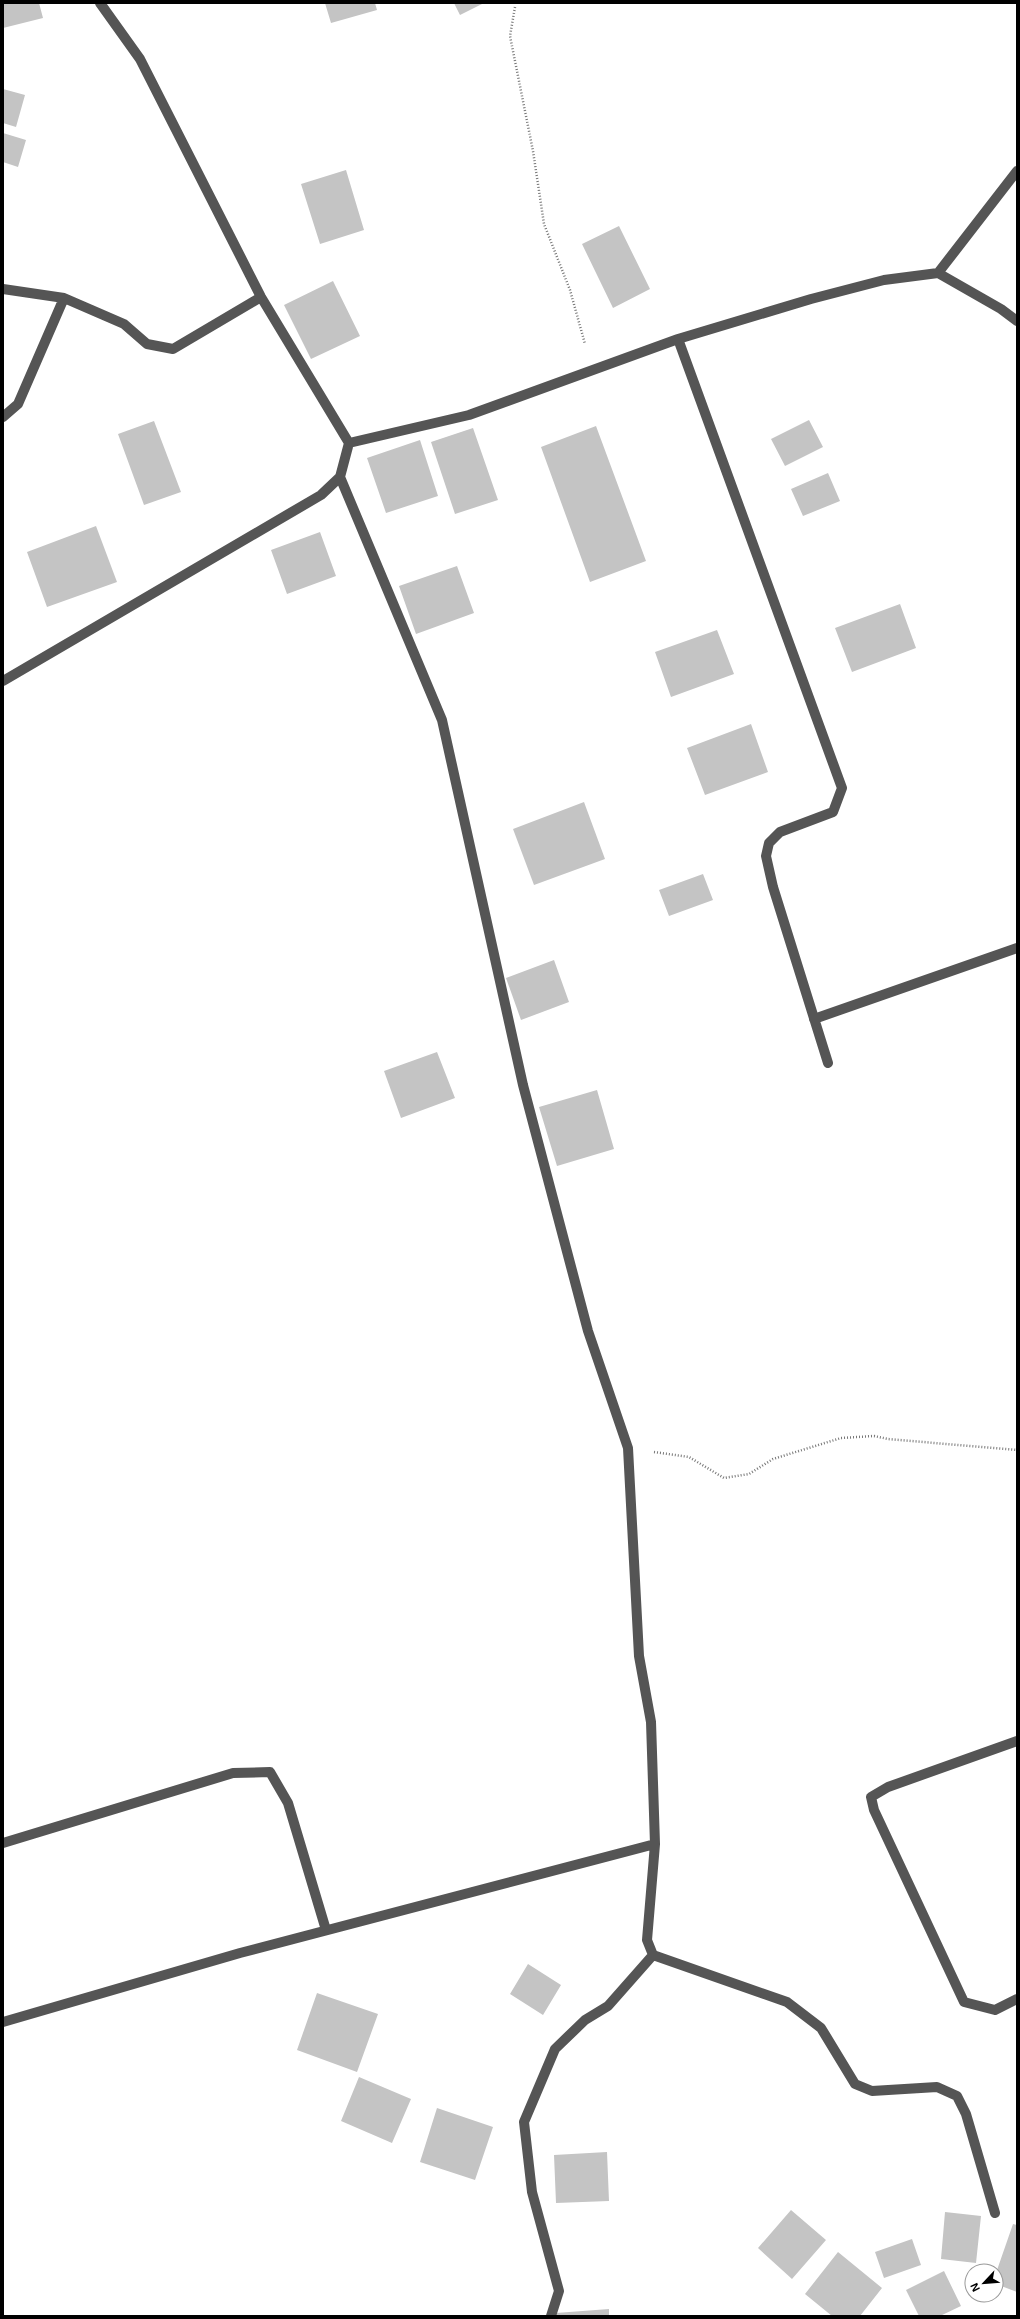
<svg xmlns="http://www.w3.org/2000/svg" width="1020" height="2319" font-family="Arial,sans-serif">
<style>
.building{fill:#c4c4c4}
.lines{fill:none;stroke-linecap:round;stroke-linejoin:round}
.path{stroke:#777;stroke-width:2.5;stroke-dasharray:1 2;stroke-linecap:butt}
.minor{stroke:#555;stroke-width:10}
</style>
<rect width="100%" height="100%" fill="#fff"/>
<path class="building" d="M3,3H39L43,18L3,28Z
M325,3H375L377,10L331,23Z
M454,3H484L460,15Z
M3,89L25,95L16,127L3,123Z
M3,133L26,140L18,167L3,162Z
M346,170L364,230L320,244L301,184Z
M619,226L650,289L613,308L582,244Z
M333,281L360,336L311,359L284,305Z
M809,420L823,447L785,466L771,439Z
M154,421L181,492L144,505L118,434Z
M596,426L646,561L590,582L541,447Z
M473,428L498,500L455,514L431,442Z
M420,440L438,496L386,513L367,458Z
M828,473L840,501L803,516L791,489Z
M96,526L117,582L47,607L27,552Z
M320,532L336,576L287,594L271,550Z
M457,566L474,613L416,634L399,586Z
M900,604L916,648L852,672L835,628Z
M717,630L734,674L671,697L655,652Z
M751,724L768,772L705,795L687,748Z
M584,802L605,859L534,885L513,829Z
M703,874L713,900L669,916L659,890Z
M554,960L569,1002L521,1020L506,978Z
M437,1052L455,1098L401,1118L384,1071Z
M597,1090L614,1149L557,1166L539,1107Z
M528,1964L561,1985L543,2015L510,1994Z
M317,1993L378,2014L357,2072L297,2050Z
M359,2077L411,2099L392,2143L341,2121Z
M437,2108L493,2127L475,2180L420,2162Z
M607,2152L609,2201L556,2203L554,2155Z
M791,2210L826,2240L792,2279L758,2248Z
M945,2212L981,2216L976,2263L941,2259Z
M1013,2224L1017,2225V2292L996,2284V2273Z
M912,2239L921,2265L884,2278L875,2252Z
M838,2252L882,2288L860,2316H832L805,2294Z
M944,2271L961,2306L940,2316H919L906,2290Z
M609,2309V2316H556V2313Z"/>
<g class="lines">
<path class="path" d="M515,7L510,36L533,151L544,224L570,290L585,344
M654,1452L689,1457L724,1478L749,1474L773,1459L841,1438L874,1436L888,1439L1017,1450"/>
<path class="minor" d="M100,3L140,59L261,297L349,443L469,415L678,339L811,299L884,280L938,273L1001,309L1017,321
M938,273L1017,171
M3,289L64,298L124,324L147,344L173,349L261,297
M678,339L842,788L833,812L780,832L769,843L766,856L773,887L828,1063
M3,417L18,404L64,298
M340,477L442,720L523,1085L588,1331L628,1448L639,1656L651,1722L655,1844L647,1940L653,1955L787,2002L821,2028L855,2084L872,2091L937,2087L957,2096L966,2114L995,2213
M3,681L321,495L340,477L349,443
M814,1019L1017,948
M1017,1741L888,1787L871,1797L874,1810L964,2002L995,2010L1017,1999
M3,1843L233,1773L270,1772L288,1803L326,1930
M3,2022L240,1953L655,1844
M551,2316L559,2291L532,2192L524,2122L555,2049L585,2020L608,2006L653,1955"/>
</g>
<rect width="1020" height="2319" fill="none" stroke="#000000" stroke-width="8"/>
<g transform="translate(984 2283) rotate(244)"><circle r="19" fill="#ffffff" stroke="#999999"/>
<path d="M0-3L7 15L0 10L-7 15Z" fill="#000000"/>
<text y="-6" font-size="11" font-weight="bold" text-anchor="middle" fill="#000000">N</text>
</g>
</svg>
